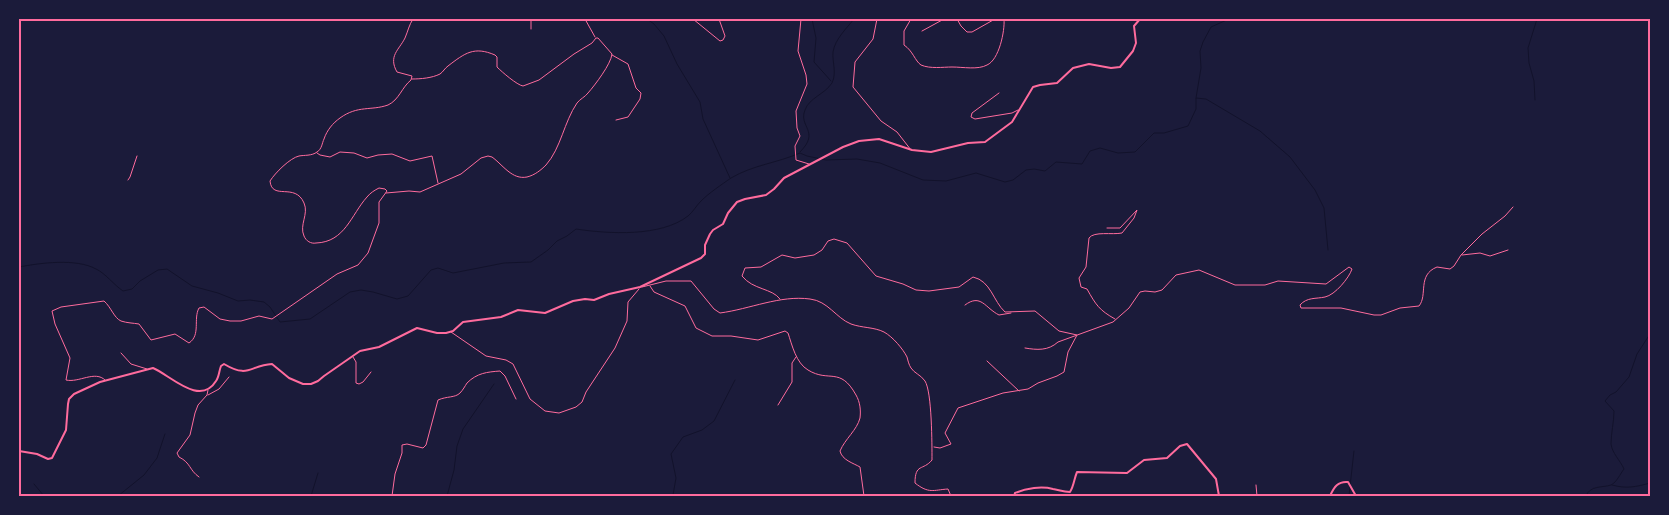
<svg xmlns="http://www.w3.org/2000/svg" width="1669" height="515" font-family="'PT Sans Narrow',sans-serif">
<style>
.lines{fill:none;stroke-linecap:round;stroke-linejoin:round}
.stream{stroke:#12122b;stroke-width:1}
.minor{stroke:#ff6b9d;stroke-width:1}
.tertiary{stroke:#ff6b9d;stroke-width:2}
.neatline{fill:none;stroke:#ff6b9d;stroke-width:2}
</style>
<rect width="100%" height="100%" fill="#1b1b3a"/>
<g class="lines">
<path class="stream" d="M647,19L654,24L664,36L677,64L700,102L703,119L730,178
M812,19L816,38L814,62L831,81
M1196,98L1201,68L1200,51L1203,42L1211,27L1229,19
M1535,100L1534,81L1529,63L1528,48L1537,19
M800,152C821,131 798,127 805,110C809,98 825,94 832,83C837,73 832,61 833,52C835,39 847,28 854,19
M19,267C40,263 76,258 96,269C105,273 114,285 123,291L132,289L140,281L158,270L167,269L192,286L218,293L238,301L250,300L264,302L270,307L280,322L310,319L350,292L361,290L373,292L397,299L408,296L431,270L438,268L453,273L504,263L531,262L548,250L557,241L567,236L576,229C609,234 661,237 688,216C693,212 696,206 701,201C709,193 721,185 731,178C753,165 777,163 800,153L807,156L826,160L857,159L880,163L923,180L946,181L976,173L1005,182L1013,180L1026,170L1034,169L1045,171L1056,162L1082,164L1090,151L1100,148L1118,153L1135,152L1154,133H1164L1188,126L1196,109V98L1206,99L1260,131L1290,157L1315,190L1324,208L1328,250
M34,484L44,496
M1612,485C1626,489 1636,487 1650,483
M118,496L144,475L157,458L165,434
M311,496L318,473
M447,496L454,470L457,446L463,429L494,384
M671,496L673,495L676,478L671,454L683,437L702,430L714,421L735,380
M1349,496L1354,451
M1586,496C1590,485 1602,488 1611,485C1617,482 1620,474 1624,469C1620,460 1612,453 1611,444C1611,433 1614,422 1614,411L1605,401L1610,395L1616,392L1629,377L1637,354L1650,334"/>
<path class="minor" d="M585,19L595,37
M693,19L720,41L723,40L725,36L719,19
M801,19L798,51L806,75L807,84L796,111L797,128L800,136L795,146L796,160L809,164
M877,19L873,39L855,62L853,87L881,121L897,132L911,150
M911,19L904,31V45C913,51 915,61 921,65C930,69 943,67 952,67C963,67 978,70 987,65C999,60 1005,31 1004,19H1002
M957,19L961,26L967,32H972L995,19
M531,29V19
M922,31L944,19
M612,55L628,64L636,88L641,93L640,99L628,117L616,120
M999,93L972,113L971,117L975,119L1012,113L1018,110
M317,153L320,155L330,157L340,152L354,153L367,158L378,155L392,154L410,161L432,156L438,183
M128,180L130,177L137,156
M386,193L409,191L420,192L461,174L481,158L488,156L492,157C503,165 512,180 527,177C535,175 541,170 546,165C561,148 564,122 577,103C580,99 585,97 588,93C595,85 611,64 612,54L598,38H596L592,43L574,54L539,80L523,86C517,85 502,72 497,67V57L495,55C474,46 465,53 448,66C445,68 443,72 440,74C432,78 421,79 412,79
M1107,228H1120L1137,210L1134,218L1122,233C1112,235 1094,231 1089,238L1086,267L1079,278L1081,287L1087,289C1096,305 1099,310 1115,319
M1462,255L1480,253L1490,256L1508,250
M650,286L654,292L685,306L696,328L712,336H731L758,340L785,331L788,333C792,345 796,363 808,370C829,383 840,366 856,395C860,402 861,410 860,418C857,430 845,439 840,451C842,460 853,463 860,467L864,496
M642,287L666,281H691L714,309L720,313C750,309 780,295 810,299C828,301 836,318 851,324C862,328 874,327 884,332C893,337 903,349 907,357C908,361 909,365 911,368C914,373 921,375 925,381C932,392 932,445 932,460C923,471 915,463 915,483C929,494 933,490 948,489L951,496
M780,299C772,288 753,290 742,276L745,268L761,267L782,255L795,258L814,255L822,250L828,241L834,239L847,243L876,276L903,284L916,290L929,291L959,287L973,277C991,281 993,301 1005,312L1035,311L1059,331L1077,335L1068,352L1064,372L1057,376L1038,383L1028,389L1003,393L958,408L945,433L951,444L940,448L934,447
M965,305C981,293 985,308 999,315L1011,313
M451,332L486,356L506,360L513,364L530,399L545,411L559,413L576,407L582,402L586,392L615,348L627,321L628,302L639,289
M1025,348C1037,350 1048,351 1058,342L1113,322L1129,308L1140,292L1145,291L1155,292L1162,290L1176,275L1199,270L1235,285H1265L1278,281L1326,284L1349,267L1352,269C1349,278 1335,295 1325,297C1316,299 1307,297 1300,305L1301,308H1341L1374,315H1381L1400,308L1419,306C1428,295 1417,275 1437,267L1450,269L1454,266L1461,255L1482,234L1505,216L1513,207
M121,353L131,364L147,369
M353,357L356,362V383L359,384L363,382L371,372
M987,361L1019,391
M105,380C95,370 79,383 66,380L70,358L55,324L52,311L61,307L104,301C111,307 114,318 121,321C127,323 133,323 139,324L151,340L175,334L189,343C201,335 193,319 199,308L204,307L220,319L230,321H241L259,316L272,319L337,274L358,265L368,253L379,223V202L387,191L385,189L379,188C375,190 370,193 367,197C351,215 345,242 316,243C311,244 306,241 304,236C299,225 309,214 304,203C295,182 272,201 270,181C275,173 290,158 299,156C304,155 312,156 317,152C322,149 322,143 324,139C327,130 333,123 340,118C358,105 371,111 388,105C399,100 402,87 411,80L412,76L397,72C388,56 399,50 405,38C408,31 409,25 413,19
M208,395L219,389L229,377
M778,405L792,382V363L796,357
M199,477C189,470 191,463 179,457L177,453L190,435L195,413L198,405L207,395L208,390
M1256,485L1257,496
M392,496L395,474L402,453V445L407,444L423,448L426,445L438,400C447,396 455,398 460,393C463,390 465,386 467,383C477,373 487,372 500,371L505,376L516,399"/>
<path class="tertiary" d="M19,451L37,454L48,459L52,458L66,430L68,404L69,399L74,394L100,382L153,368C170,375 200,407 216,381C219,377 219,371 221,366L224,364C249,379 250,365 272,364L289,378L303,384H311L318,381L324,376L360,351L379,347L417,328L437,333H446L453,331L463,322L501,317L518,310L545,313L573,301L585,299L594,300L609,294L640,287L701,258L705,254V245L710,234L713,230L723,224L728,213L737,202L745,199L766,195L774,189L784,178L843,147L859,141L879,139L912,150L931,152L968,143L985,142L1012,122L1033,87L1040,85L1057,83L1073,68L1089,64L1111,68L1120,67L1133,51L1136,43L1134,26L1140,19
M1014,496L1015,493C1026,488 1042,486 1053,489C1059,490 1063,492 1070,492C1074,486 1074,479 1077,472L1127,473L1144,460L1167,458L1180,446L1187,444L1216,479L1219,496
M1330,496C1334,487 1338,481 1348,482L1356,496"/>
</g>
<rect width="1669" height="515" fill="none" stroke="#1b1b3a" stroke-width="40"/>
<rect x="20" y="20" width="1629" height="475" class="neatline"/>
</svg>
